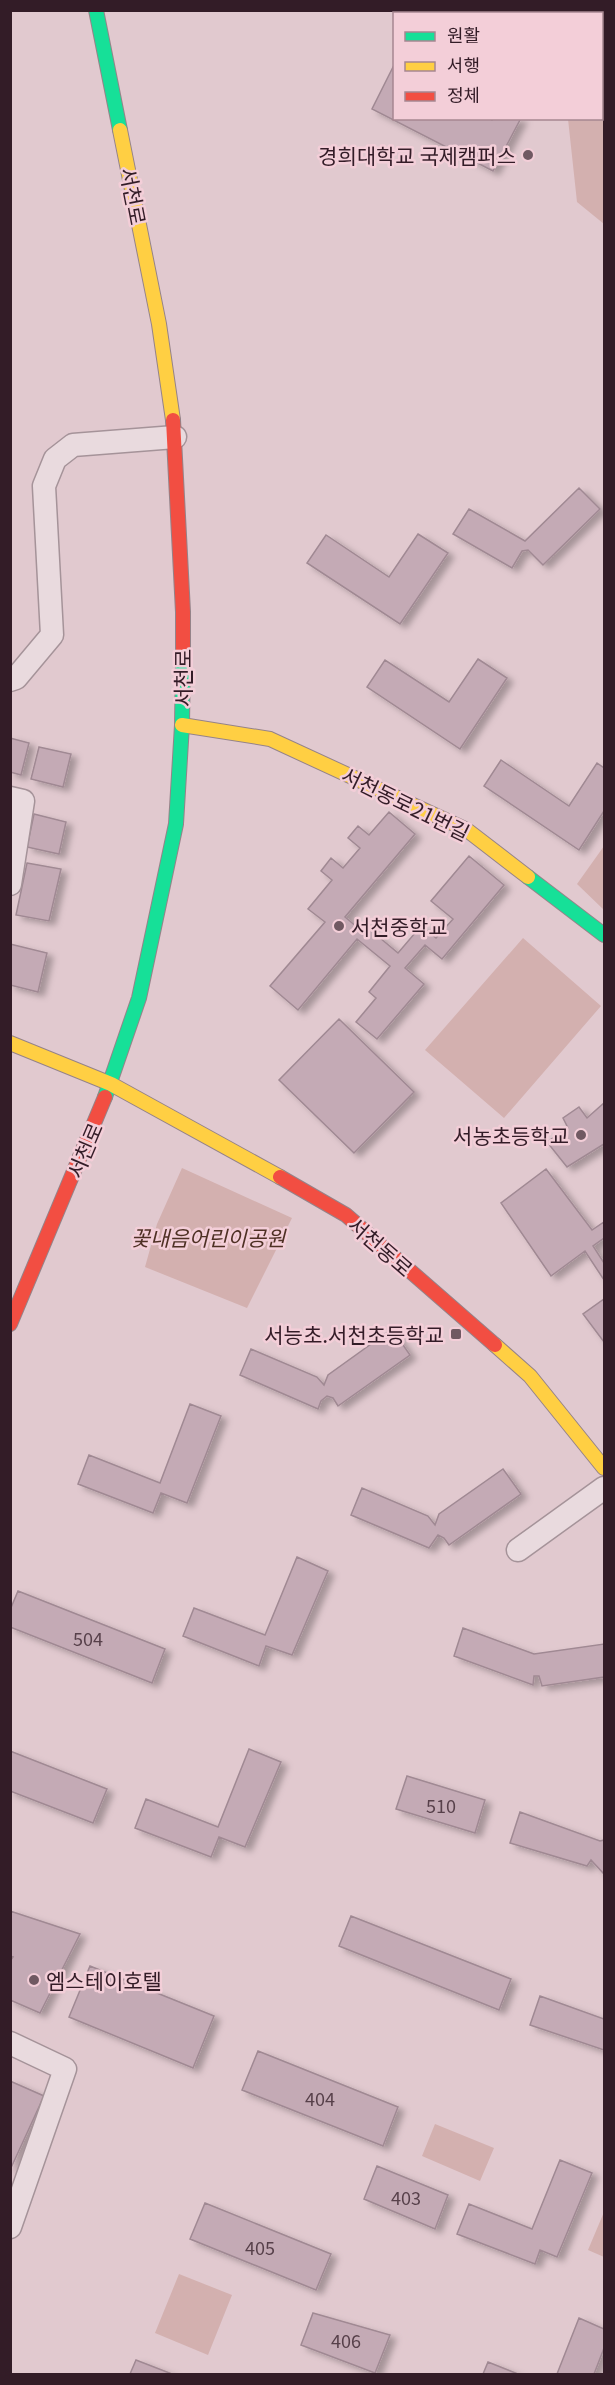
<svg xmlns="http://www.w3.org/2000/svg" width="615" height="2385" font-family="Georgia,'Noto Sans KR',serif">
<style>
.green{fill:#d3b0af}
.building{fill:#c4aab5;stroke:#a08993;stroke-width:1.5;filter:url(#shadow)}
.lines{fill:none;stroke-linecap:round;stroke-linejoin:round}
.street-casing{stroke:#a59399;stroke-width:25}
.fast-casing{stroke:#958389;stroke-width:16}
.slow-casing{stroke:#958389;stroke-width:16}
.jam-casing{stroke:#958389;stroke-width:16}
.street{stroke:#e9dade;stroke-width:22}
.fast{stroke:#16e098;stroke-width:14}
.slow{stroke:#ffcf43;stroke-width:14}
.jam{stroke:#f24e42;stroke-width:14}
.poi-dot{fill:#705962;stroke:#f3ced8;stroke-width:2}
.labels{text-anchor:middle;dominant-baseline:central;stroke-width:5;stroke-linejoin:round;paint-order:stroke}
.number-label{font-size:18px;fill:#57404a}
.poi-label{font-size:21px;fill:#331c27;stroke:#f3ced8;text-anchor:end}
.street-label{font-size:21px;fill:#331c27;stroke:#f3ced8}
.park-label{font-size:21px;font-style:italic;fill:#4e3024;stroke:#f3ced8}
</style>
<defs>
<filter id="shadow"><feDropShadow dx="6" dy="4" stdDeviation="3" flood-color="#0004"/></filter>
</defs>
<rect width="100%" height="100%" fill="#e1c9cf"/>
<path class="green" d="M604,63V224L577,202L568,119L602,118V66Z
M604,846V910L577,884Z
M523,938L601,1006L504,1118L425,1050Z
M182,1168L292,1218L247,1308L145,1267L157,1224Z
M435,2124L494,2148L480,2181L422,2156Z
M604,2212V2257L588,2250Z
M179,2274L232,2295L208,2355L155,2333Z"/>
<path class="building" d="M423,10H503L509,14H421Z
M394,65V118H488L492,120L493,118H521L493,171L372,109Z
M579,488L600,509L543,565L528,550L522,551L512,568L453,534L469,509L525,541Z
M418,534L448,553L400,624L307,563L326,535L389,577Z
M478,659L507,678L460,749L367,687L385,660L449,702Z
M10,738L29,743L21,775L10,772Z
M39,747L71,754L63,787L31,779Z
M501,760L569,806L597,763L604,768V811L579,850L484,786Z
M389,812L415,834L345,917L357,927L362,923L398,953L421,926L436,938L453,919L431,901L469,856L504,885L442,959L425,945L405,968L424,984L377,1039L356,1022L376,998L369,992L390,966L357,939L298,1010L270,986L325,922L308,909L332,880L321,871L331,858L343,868L360,848L348,838L358,826L369,835Z
M34,814L66,822L59,854L27,847Z
M27,863L61,869L49,921L16,915Z
M10,944L47,953L38,992L10,985Z
M339,1019L414,1092L354,1153L279,1080Z
M604,1103V1144L567,1167L547,1142L568,1128L563,1118L579,1107L587,1118Z
M546,1169L592,1230L604,1222V1238L593,1246L604,1263V1280L585,1251L551,1276L501,1203Z
M604,1299V1342L583,1314Z
M392,1329L410,1355L338,1406L333,1398L327,1396L321,1401L318,1409L240,1375L251,1349L317,1377L324,1385L328,1375Z
M190,1404L221,1416L187,1503L161,1493L153,1513L78,1484L89,1455L160,1483Z
M503,1469L521,1494L449,1545L444,1538L438,1535L429,1548L351,1515L362,1488L428,1516L435,1525L439,1514Z
M297,1557L328,1571L292,1655L266,1646L259,1666L183,1636L194,1608L265,1635Z
M18,1591L165,1649L152,1683L10,1627V1610Z
M463,1628L534,1654L604,1644V1677L542,1686L539,1676H534L533,1685L454,1656Z
M249,1749L281,1762L245,1847L219,1837L211,1857L135,1828L146,1799L218,1827Z
M10,1751L107,1789L93,1823L10,1791Z
M407,1776L485,1800L475,1833L396,1809Z
M520,1812L600,1841L604,1840V1874L591,1860L587,1866L510,1843Z
M10,1911L80,1934L40,2013L10,2000V1961L13,1957L10,1956Z
M351,1916L511,1979L499,2010L339,1946Z
M90,1966L214,2016L193,2068L69,2017Z
M540,1996L604,2019V2050L530,2025Z
M258,2051L398,2107L383,2146L242,2090Z
M10,2081L44,2096L10,2170Z
M560,2160L592,2173L557,2257L540,2250L535,2264L457,2234L469,2204L532,2229Z
M377,2166L448,2195L435,2229L364,2199Z
M205,2203L331,2254L316,2290L190,2239Z
M313,2313L390,2335L375,2373L301,2345Z
M579,2318L604,2329V2348L594,2374H557Z
M136,2360L172,2374H130Z
M488,2362L518,2374H483Z"/>
<g class="lines">
<g class="street-casing">
<path id="street" d="M10,680L16,678L52,635L44,486L55,459L73,445L175,437
M10,798L23,801L10,884
M518,1550L604,1488
M10,2043L65,2069L10,2227"/>
</g>
<g class="fast-casing">
<path id="fast" d="M96,10L120,130
M528,877L604,935
M105,1097L139,998L176,824L182,725L183,657"/>
</g>
<g class="slow-casing">
<path id="slow" d="M120,130L159,324L173,420
M182,725L270,739L467,830L528,877
M10,1043L111,1084L280,1177
M495,1345L530,1376L604,1468"/>
</g>
<g class="jam-casing">
<path id="jam" d="M173,420L183,612V657
M280,1177L346,1215L495,1345
M10,1324L105,1097"/>
</g>
<use href="#street" class="street"/>
<use href="#fast" class="fast"/>
<use href="#slow" class="slow"/>
<use href="#jam" class="jam"/>
</g>
<g class="poi-dot">
<circle cx="528" cy="155" r="6"/>
<circle cx="339" cy="926" r="6"/>
<circle cx="581" cy="1135" r="6"/>
<rect x="450" y="1328" width="12" height="12" rx="3"/>
<circle cx="34" cy="1980" r="6"/>
</g>
<g class="labels">
<g class="number-label">
<text x="88" y="1638">504</text>
<text x="441" y="1805">510</text>
<text x="320" y="2098">404</text>
<text x="406" y="2197">403</text>
<text x="260" y="2247">405</text>
<text x="346" y="2340">406</text>
</g>
<g class="poi-label">
<text x="516" y="155">경희대학교 국제캠퍼스</text>
<text x="351" y="926" text-anchor="start">서천중학교</text>
<text x="569" y="1135">서농초등학교</text>
<text x="444" y="1334">서능초.서천초등학교</text>
<text x="46" y="1980" text-anchor="start">엠스테이호텔</text>
</g>
<g class="street-label">
<text transform="translate(134 196) rotate(79)">서천로</text>
<text transform="translate(182 678) rotate(-90)">서천로</text>
<text transform="translate(406 803) rotate(26)">서천동로21번길</text>
<text transform="translate(84 1150) rotate(-67)">서천로</text>
<text transform="translate(381 1246) rotate(41)">서천동로</text>
</g>
<g class="park-label">
<text x="208" y="1237">꽃내음어린이공원</text>
</g>
</g>
<rect width="615" height="2385" fill="none" stroke="#331c27" stroke-width="24"/>
<rect x="393" y="12" width="210" height="108" fill="#f3ced8" stroke="#a68791" stroke-width="1.5"/>
<rect x="405" y="32" width="30" height="9" fill="#16e098" stroke="#a68791" stroke-width="1.5"/>
<text x="447" y="42" font-size="18" fill="#331c27">원활</text>
<rect x="405" y="62" width="30" height="9" fill="#ffcf43" stroke="#a68791" stroke-width="1.5"/>
<text x="447" y="72" font-size="18" fill="#331c27">서행</text>
<rect x="405" y="92" width="30" height="9" fill="#f24e42" stroke="#a68791" stroke-width="1.5"/>
<text x="447" y="102" font-size="18" fill="#331c27">정체</text>
</svg>
